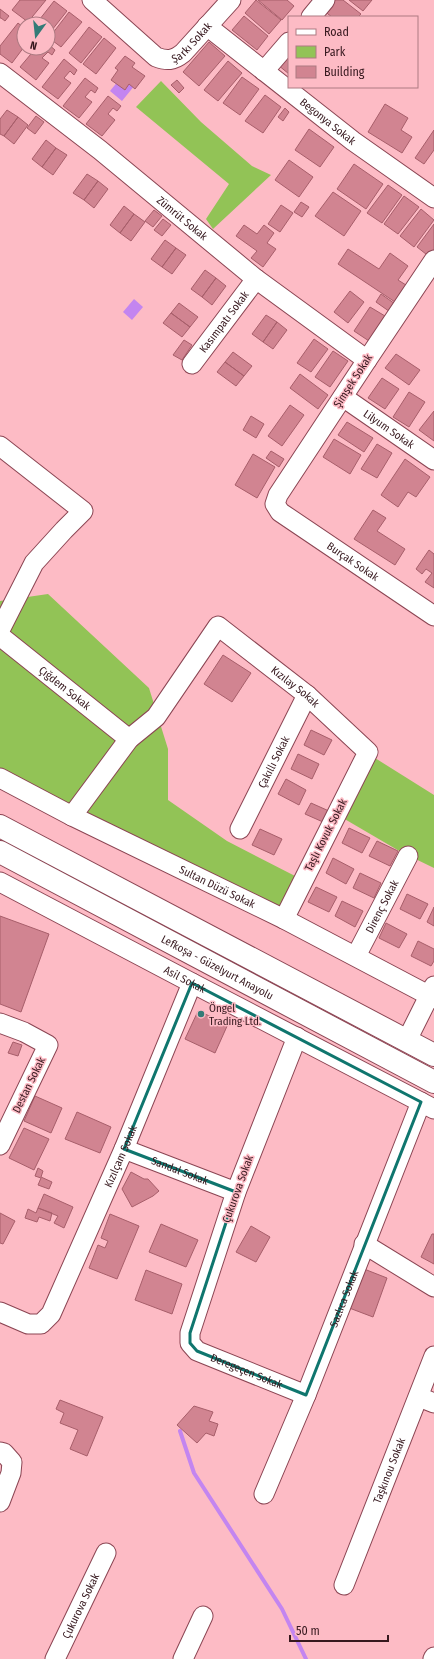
<svg xmlns="http://www.w3.org/2000/svg" width="434" height="1659" font-family="'Fira Sans Condensed',sans-serif">
<style>
.green{fill:#92c356}
.water{fill:#c385f0}
.lines{fill:none;stroke-linecap:round;stroke-linejoin:round}
.stream{stroke:#c385f0;stroke-width:4}
.building{fill:#d18491;stroke:#a75e6a}
.minor-casing{stroke:#8b4553;stroke-width:21}
.highway-casing{stroke:#8b4553;stroke-width:24}
.minor{stroke:#fff;stroke-width:19}
.highway{stroke:#fff;stroke-width:22}
.marked{fill:none;stroke:#0f766e;stroke-width:3;stroke-linejoin:round}
.poi-dot{fill:#337b77;stroke:#fdbbc5;stroke-width:1.5}
.labels{text-anchor:middle;dominant-baseline:central;stroke-width:3;stroke-linejoin:round;paint-order:stroke}
.street-label{font-size:11px;fill:#36181e;stroke:#fdbbc5}
.poi-label{font-size:11px;fill:#36181e;stroke:#fdbbc5;text-anchor:start}
</style>
<rect width="100%" height="100%" fill="#fdbbc5"/>
<path class="green" d="M161,81L201,122L252,166L271,175L213,229L206,219L229,184L136,107Z
M48,594L149,688L168,749V800L227,841L297,877L274,925L0,772V601Z
M367,753L434,795V868L401,852L336,814Z"/>
<path class="water" d="M135,76L139,80L122,101L110,91L119,80Z
M134,299L143,307L132,320L123,312Z"/>
<g class="lines">
<path class="stream" d="M180,1431L194,1473L282,1609L306,1659"/>
</g>
<path class="building" d="M20,0H46L28,22L12,10Z
M256,0L281,20L269,34L245,13Z
M258,0H287L294,6L282,20Z
M332,0H343L361,14L358,17H332L324,11Z
M349,0H372L363,11Z
M54,1L67,11L48,35V24H36Z
M0,9L9,16L5,21L1,18H0Z
M69,12L82,22L61,47L49,38Z
M244,16L268,36L257,50L232,30Z
M18,23L24,28V35L18,42L24,47L12,63L0,54V46Z
M89,27L102,37L81,63L69,53Z
M104,38L116,48L96,74L83,64Z
M209,42L225,56L199,86L183,72Z
M48,44L55,50L52,55L48,52L42,58L49,63L36,80L20,67L36,48H48Z
M289,52V74L278,65Z
M125,56L135,63L132,67L145,76L135,89L129,84L125,90L111,80L118,70L115,68Z
M64,59L77,70L74,75L70,71L64,78L71,83L58,99L42,87Z
M228,61L242,73L218,101L204,90Z
M242,77L259,89L240,115L223,103Z
M85,78L98,88L95,93L91,90L85,97L92,102L79,118L63,106Z
M177,80L184,88L179,93L171,85Z
M265,95L281,107L263,133L245,121Z
M108,96L121,106L117,111L113,108L108,114L115,120L102,136L86,124Z
M385,104L408,118L401,130L412,137L402,153L368,132Z
M285,108L289,112L283,121L278,117Z
M7,110L18,117L4,136L0,134V119Z
M36,116L44,122L35,134L27,128Z
M18,117L28,125L14,144L4,136Z
M309,129L334,147L320,167L295,150Z
M434,130V150L424,164L415,158Z
M46,140L56,148L42,167L32,159Z
M56,148L67,155L53,175L42,167Z
M289,160L313,177L299,197L275,180Z
M354,164L383,184L366,209L337,189Z
M87,174L98,181L84,200L73,193Z
M98,181L108,189L94,208L84,200Z
M388,185L402,195L382,223L367,213Z
M333,192L361,211L344,236L315,216Z
M404,196L419,207L398,234L384,224Z
M301,202L309,207L302,217L294,212Z
M281,205L293,213L280,232L268,224Z
M124,206L134,214L120,233L110,225Z
M421,209L434,220L414,247L400,236Z
M154,210L162,216L153,227L145,221Z
M134,214L145,222L131,241L120,233Z
M163,219L171,225L162,236L154,230Z
M434,224V254L431,258L417,247Z
M244,225L257,234L264,225L274,233L267,243L276,249L263,267L251,258L257,251L236,236Z
M165,240L176,248L162,267L151,259Z
M176,248L186,255L172,274L162,267Z
M348,249L379,269L390,253L408,266L398,280L406,285L395,302L338,264Z
M205,270L216,278L202,297L191,289Z
M216,278L226,286L212,305L202,297Z
M350,291L364,302L348,323L334,312Z
M381,294L398,306L393,314L376,302Z
M179,303L198,317L190,327L171,313Z
M370,307L385,316L369,341L354,331Z
M171,313L190,327L182,337L163,323Z
M266,315L277,322L263,342L252,334Z
M277,322L287,330L273,349L263,342Z
M314,339L328,349L311,372L297,363Z
M184,340L192,345L182,360L173,355Z
M333,351L348,361L330,387L315,377Z
M233,352L252,366L244,376L225,362Z
M396,354L420,370L409,385L385,368Z
M225,362L244,376L236,386L217,372Z
M300,374L328,395L318,409L290,388Z
M382,378L399,389L385,409L368,398Z
M409,392L425,402L409,427L393,417Z
M290,405L304,415L282,446L268,436Z
M434,411V441L419,430Z
M251,416L264,424L256,438L243,430Z
M347,422L373,438L364,452L338,435Z
M334,439L361,455L350,474L323,457Z
M377,444L392,453L377,478L361,469Z
M271,451L284,459L279,467L266,458Z
M253,454L275,467L257,498L235,485Z
M405,459L430,477L416,497L408,492L398,507L381,495Z
M373,510L386,518L377,531L405,549L395,565L354,539Z
M429,550L434,554V588L425,582L432,573L426,569L422,574L416,569Z
M223,655L251,673L232,702L204,684Z
M311,730L332,740L324,755L304,745Z
M298,754L319,764L312,779L291,769Z
M286,779L306,790L299,805L278,794Z
M311,803L329,811L323,822L305,814Z
M349,828L370,838L362,853L342,843Z
M260,829L282,839L274,855L252,845Z
M377,841L398,851L390,866L369,856Z
M333,858L354,869L346,884L326,873Z
M360,873L381,883L374,898L353,888Z
M316,887L337,897L329,912L308,902Z
M407,894L428,904L420,919L400,909Z
M342,901L363,911L355,927L335,916Z
M434,907V926L427,922Z
M0,916L49,934L21,1012L0,1004Z
M386,923L407,934L399,948L379,938Z
M418,941L434,949V961L431,966L411,956Z
M198,1011L228,1024L215,1053L185,1039Z
M13,1042L22,1045L18,1056L8,1053Z
M35,1096L62,1108L51,1133L24,1121Z
M77,1112L111,1127L100,1153L65,1139Z
M24,1128L49,1139L34,1170L9,1158Z
M38,1168L43,1171L41,1177L52,1182L49,1189L38,1185L41,1178L35,1176Z
M131,1172L144,1179H148L159,1191L153,1196L132,1207L122,1189Z
M44,1194L73,1207L64,1228L54,1223L58,1216L38,1208Z
M38,1208L52,1213L50,1221L39,1217L37,1222L25,1218L28,1209L36,1213Z
M0,1213L15,1221L3,1244L0,1243Z
M110,1214L139,1226L117,1279L89,1268L98,1245L105,1248L108,1241L101,1238Z
M161,1224L198,1240L186,1267L149,1252Z
M251,1226L270,1237L256,1262L236,1252Z
M432,1234H434V1264L421,1257Z
M359,1267L387,1278L373,1317L344,1306Z
M146,1270L182,1284L172,1314L135,1300Z
M60,1400L103,1417L87,1456L70,1449L78,1430L60,1423L64,1413L56,1409Z
M194,1406L213,1412L209,1421L218,1424L214,1436L206,1433L197,1443L177,1425Z"/>
<g class="lines">
<g class="minor-casing">
<g id="minor">
<path id="s1" d="M92,0L156,57C167,61 173,61 183,53L231,0"/>
<path d="M311,17L325,0"/>
<path id="s2" d="M207,26L353,141L434,198"/>
<path d="M264,71L289,42"/>
<path id="s3" d="M0,73L100,150L256,279L367,360"/>
<path id="s4" d="M434,260L367,360L278,495L275,504L280,512L434,616"/>
<path id="s5" d="M192,364L256,279"/>
<path id="s6" d="M343,397L434,460"/>
<path d="M0,446L83,511L64,530L34,563L0,630"/>
<path id="s7" d="M0,636L129,739"/>
<path id="s8" d="M0,778L72,816L284,919L434,998"/>
<path id="s9" d="M72,816L129,739L156,717L218,626L307,695L368,752L284,919"/>
<path id="s10" d="M240,829L307,695"/>
<path id="s11" d="M0,882L192,983L434,1109"/>
<path id="s12" d="M356,956L408,856"/>
<path d="M0,1023L24,1032L48,1045L0,1145"/>
<path id="s13" d="M297,1037L236,1192L190,1333V1343L197,1351L306,1395"/>
<path d="M407,1040L434,986"/>
<path id="s14" d="M124,1149L236,1192"/>
<path d="M364,1244L434,1287"/>
<path id="s15" d="M0,1312L28,1324H41L51,1314L124,1149L192,983"/>
<path d="M419,1397L434,1403"/>
<path d="M0,1452L4,1453L12,1462L11,1473L0,1502"/>
<path id="s16" d="M264,1494L306,1395L421,1102"/>
<path id="s17" d="M344,1585L434,1356"/>
<path id="s18" d="M55,1659L106,1553"/>
<path d="M183,1659L203,1616"/>
<path d="M433,1659L434,1657"/>
</g>
</g>
<g class="highway-casing">
<g id="highway">
<path d="M0,826L434,1055"/>
<path id="s19" d="M0,852L434,1082"/>
</g>
</g>
<use href="#minor" class="minor"/>
<use href="#highway" class="highway"/>
</g>
<path class="marked" d="M192,983L421,1102L306,1395L197,1351L190,1343V1333L236,1192L124,1149Z"/>
<circle class="poi-dot" cx="201" cy="1014" r="4"/>
<g class="labels">
<g class="street-label">
<text stroke="none"><textPath href="#s1" startOffset="128">Şarkı Sokak</textPath></text>
<text stroke="none"><textPath href="#s2" startOffset="154">Begonya Sokak</textPath></text>
<text stroke="none"><textPath href="#s3" startOffset="233">Zümrüt Sokak</textPath></text>
<text stroke="none"><textPath href="#s5" startOffset="53">Kasımpatı Sokak</textPath></text>
<text transform="translate(353 381) rotate(-57)">Şimşek Sokak</text>
<text stroke="none"><textPath href="#s6" startOffset="56">Lilyum Sokak</textPath></text>
<text stroke="none"><textPath href="#s4" startOffset="389">Burçak Sokak</textPath></text>
<text stroke="none"><textPath href="#s9" startOffset="339">Kızılay Sokak</textPath></text>
<text stroke="none"><textPath href="#s7" startOffset="83">Çığdem Sokak</textPath></text>
<text stroke="none"><textPath href="#s10" startOffset="75">Çakıllı Sokak</textPath></text>
<text transform="translate(326 835) rotate(-63)">Taşlı Kovuk Sokak</text>
<text stroke="none"><textPath href="#s8" startOffset="243">Sultan Düzü Sokak</textPath></text>
<text stroke="none"><textPath href="#s12" startOffset="56">Direnç Sokak</textPath></text>
<text stroke="none"><textPath href="#s19" startOffset="246">Lefkoşa - Güzelyurt Anayolu</textPath></text>
<text stroke="none"><textPath href="#s11" startOffset="209">Asil Sokak</textPath></text>
<text transform="translate(29 1085) rotate(-64)">Destan Sokak</text>
<text stroke="none"><textPath href="#s15" startOffset="230">Kızılçam Sokak</textPath></text>
<text stroke="none"><textPath href="#s14" startOffset="60">Sandal Sokak</textPath></text>
<text transform="translate(238 1189) rotate(-70)">Çukurova Sokak</text>
<text stroke="none"><textPath href="#s16" startOffset="211">Sazlıca Sokak</textPath></text>
<text stroke="none"><textPath href="#s13" startOffset="389">Deregeçen Sokak</textPath></text>
<text stroke="none"><textPath href="#s17" startOffset="123">Taşkınou Sokak</textPath></text>
<text stroke="none"><textPath href="#s18" startOffset="59">Çukurova Sokak</textPath></text>
</g>
<g class="poi-label">
<text x="209" y="1008">Öngel<tspan x="209" dy="13">Trading Ltd.</tspan></text>
</g>
</g>
<rect x="288" y="16" width="130" height="72" fill="#fdbbc5" stroke="#ad7a82"/>
<rect x="296" y="29" width="20" height="6" fill="#ffffff" stroke="#ad7a82"/>
<text x="324" y="36" font-size="12" fill="#36181e">Road</text>
<rect x="296" y="46" width="20" height="12" fill="#92c356" stroke="#ad7a82"/>
<text x="324" y="56" font-size="12" fill="#36181e">Park</text>
<rect x="296" y="66" width="20" height="12" fill="#d18491" stroke="#ad7a82"/>
<text x="324" y="76" font-size="12" fill="#36181e">Building</text>
<g transform="translate(36 36) rotate(195)"><circle r="19" fill="#fdbbc5" stroke="#ad7a82"/>
<path d="M0-3L7 15L0 10L-7 15Z" fill="#337b77"/>
<text y="-6" font-size="11" font-weight="bold" text-anchor="middle" fill="#36181e">N</text>
</g>
<path d="M290 1635v6h98v-6" fill="none" stroke="#36181e" stroke-width="2"/>
<text x="296" y="1635" font-size="12" fill="#36181e" stroke="#fdbbc5" stroke-width="3" paint-order="stroke">50 m</text>
</svg>
